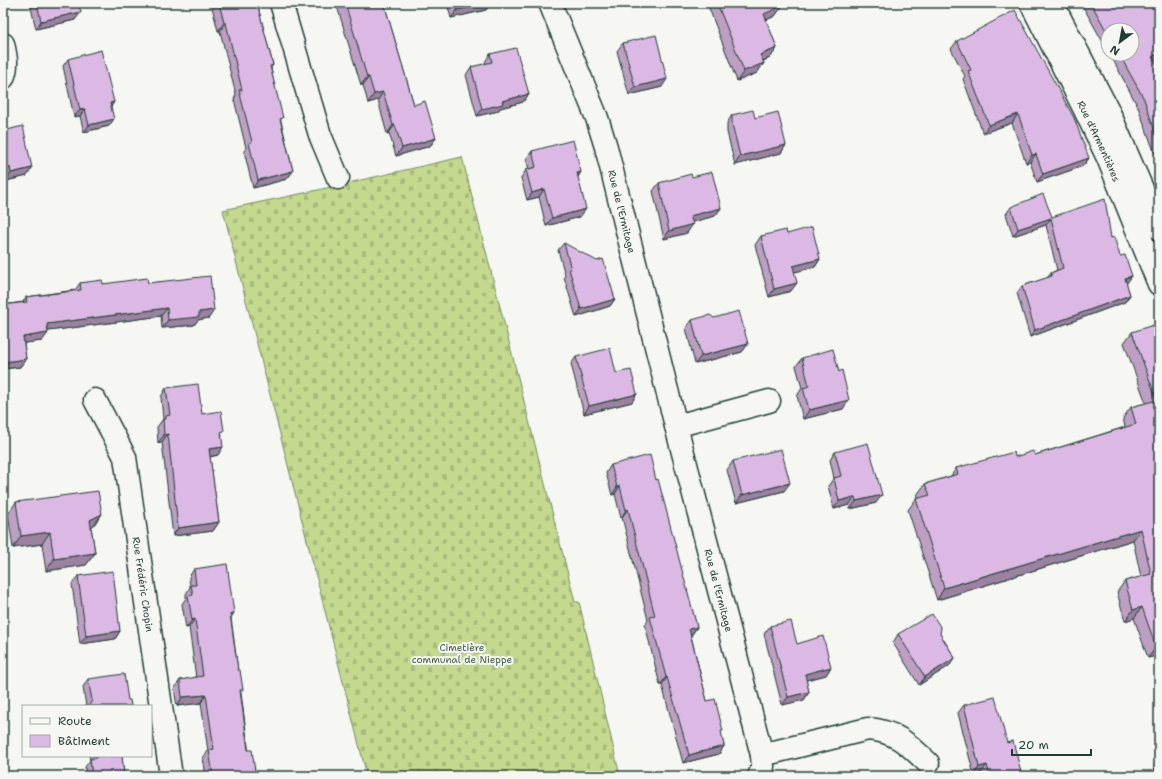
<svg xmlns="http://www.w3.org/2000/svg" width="1162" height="779" font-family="'Shantell Sans',sans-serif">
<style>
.cemetery{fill:url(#cemetery-stones);stroke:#728b61}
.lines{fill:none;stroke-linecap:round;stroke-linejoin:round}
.street-casing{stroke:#1f3d34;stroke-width:25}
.secondary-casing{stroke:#1f3d34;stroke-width:25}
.street{stroke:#f6f6f2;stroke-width:22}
.secondary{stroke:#f6f6f2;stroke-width:22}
.wall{fill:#bd9fc4;stroke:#1f3d34}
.shaded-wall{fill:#9a82a0;stroke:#1f3d34}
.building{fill:#dcb9e4;stroke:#1f3d34}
.labels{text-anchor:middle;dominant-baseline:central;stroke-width:4;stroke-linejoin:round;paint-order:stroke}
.street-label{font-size:10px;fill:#1f3d34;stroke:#f6f6f2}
.park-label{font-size:10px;fill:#405c46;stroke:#f6f6f2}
</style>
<defs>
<pattern id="cemetery-stones" width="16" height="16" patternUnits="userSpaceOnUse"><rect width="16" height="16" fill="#c4d98e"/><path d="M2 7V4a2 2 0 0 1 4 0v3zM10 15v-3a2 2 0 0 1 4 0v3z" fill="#a8bb7b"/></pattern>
</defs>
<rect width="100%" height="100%" fill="#f6f6f2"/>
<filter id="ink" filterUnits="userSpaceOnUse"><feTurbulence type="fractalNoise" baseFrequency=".025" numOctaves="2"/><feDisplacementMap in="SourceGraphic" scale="8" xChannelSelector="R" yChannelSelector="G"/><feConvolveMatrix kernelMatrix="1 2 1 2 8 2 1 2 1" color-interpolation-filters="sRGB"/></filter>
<g filter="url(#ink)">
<path class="cemetery" d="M462,157L575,602H579L620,776H367L353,721L223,210L309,192Z"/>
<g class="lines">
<g class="street-casing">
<g id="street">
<path d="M281,3L320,135L338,178"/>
<path id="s1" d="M550,3L597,118L606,147L676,426L762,755L763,767L759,776"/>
<path d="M3,44C6,56 8,66 3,78"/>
<path id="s2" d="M95,400L125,457L171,776"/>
<path d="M676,426L769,401"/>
<path d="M762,755L868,729C896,731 909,745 928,763"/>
</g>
</g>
<g class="secondary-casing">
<g id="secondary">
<path id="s3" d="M1031,3L1084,108L1108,158L1159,284"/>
<path d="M1052,3L1108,110L1159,228"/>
</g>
</g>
<use href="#street" class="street"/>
<use href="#secondary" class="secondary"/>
</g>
<path class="wall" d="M32,3H78L75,20L36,29L31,8L32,5Z
M211,3H257L273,65L271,68L281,121L293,171L287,179L253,188L244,151L246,148L234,99L236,95L220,31H218Z
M336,3H384L414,105L436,138L430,146L396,156L389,133L387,134L378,100L368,103L363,85H361Z
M447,3H491L486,10L451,18Z
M707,3H783L782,5V6L775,16L766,20L777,48L770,58L763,61L764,63L757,73L737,81Z
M1081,3H1159L1154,60L1159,68V165L1138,107L1110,54H1132L1108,30V51Z
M957,41L1089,158L1083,166L1037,182L1030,162L1026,163L1012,123L983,133L963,79L965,76L951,49Z
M623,43L662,87L629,95L617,51Z
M490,54L529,94L523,102L500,108L498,111L477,116L466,75L471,67L486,64L485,62Z
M68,59L114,102L111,107L109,126L84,132L80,116L74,117L63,66Z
M732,115L755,118L786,145L781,153L735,165L727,132V123Z
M3,131L27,176L6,181L4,175H3Z
M532,151L581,172L578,177L580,217L546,226L539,197L527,200L521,178L526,170L529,169L526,159Z
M692,177L721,208L715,216L692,222L687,233L664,239L653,191L659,183Z
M1011,207L1052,217L1111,238L1120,256L1132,276L1126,283L1130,295L1125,302L1030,337L1017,293L1022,286L1047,278L1051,273L1057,270L1046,225L1013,236L1006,214Z
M787,234L820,259L815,267L794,272L791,291L769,297L755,245L761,236Z
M564,243L615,299L610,306L576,317L564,277L565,275L558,250Z
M80,283L103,284L148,283L209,318L198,320L194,325L162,328L161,316L48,331L42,341L24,343L26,359L20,367L3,369V305L23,302L26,297L75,290Z
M692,320L748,344L742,352L695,364L686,328Z
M1132,332L1159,342V655L1148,658L1134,618L1125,621L1117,592L1125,581L1141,577L1133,540L937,600L908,510L916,499L919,498L917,495L925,484L951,476L956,468L1015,457L1035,455L1125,427L1123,418L1131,407L1146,403L1124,343Z
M576,357L616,373L632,402L584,414L571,364Z
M802,358L839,372L843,409L803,419L797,396L802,388L796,366Z
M166,388L202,414L222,435L218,455L210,457L219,522L213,531L173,536L162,442L158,443L157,427L163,419L161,397Z
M835,452L876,503L850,509L849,505L834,509L828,486L834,478L830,460Z
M733,461L784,491L736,503L727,470Z
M611,465L656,480L697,627L691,636L707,701L721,734L724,746L719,754L683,763L662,685H660L645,625L648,620L622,517L621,518L615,494L612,495L606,473Z
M16,502L102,514L93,526L91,527L95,553L86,565L46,571L42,544L13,548L8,514Z
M194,569L231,618L252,776H206L203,758L208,751L201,703L177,706L174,689L180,680L196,678L189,627L186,628L182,604L186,598V594L190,587L189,577Z
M78,576L120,631L115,639L80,644L72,584Z
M770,626L831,667L826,675L806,680L809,692L804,700L782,705L764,634Z
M898,634H940L955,658L949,666L919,685L893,643Z
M88,679L128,700L131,706H86L83,687Z
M964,705L1007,743L1022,776H982L981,773L974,775L958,713Z
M1159,739V776H1156L1154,766L1158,759L1155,746Z
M89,756H122L124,776H86L85,767L90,760Z"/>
<path class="shaded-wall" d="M487,3H491L486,10L451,18L457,10Z
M780,3H783L780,7L782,6L775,16L757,24L764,14Z
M81,12L75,20L36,29L41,21Z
M224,23H226L220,31H218Z
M777,48L770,58L754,64L760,55Z
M1159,53V58L1147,65L1152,57Z
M764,63L757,73L737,81L744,71Z
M367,77H369L363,85H361Z
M667,79L662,87L629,95L635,87Z
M383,92L378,100L368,103L374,94Z
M529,94L523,102L500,108L498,111L477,116L482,109L502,101Z
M114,102L109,109L110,103Z
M85,109L80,116L74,117L80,110Z
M1018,114L1012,123L983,133L989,125Z
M114,119L109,126L84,132L89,125Z
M393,125H395L389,133L387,134Z
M436,138L430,146L396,156L402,148Z
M786,145L781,153L735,165L740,156Z
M1036,154L1030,162L1026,163L1032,155Z
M1089,158L1083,166L1037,182L1043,174Z
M10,167L4,175H3V169Z
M32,168L27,176L6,181L11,173Z
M293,171L287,179L253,188L258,180Z
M581,172L576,179L577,173Z
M544,189L539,197L527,200L532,193Z
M721,208L715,216L685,224L690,216Z
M586,209L580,217L546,226L552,218Z
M1051,218L1046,225L1013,236L1018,229Z
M693,224L687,233L664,239L669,231Z
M820,259L815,267L787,274L793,266Z
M1132,276L1127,283L1120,286L1125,278Z
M797,283L791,291L769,297L774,289Z
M1130,295L1125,302L1030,337L1035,330Z
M615,299L610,306L576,317L581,309Z
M167,308L161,316L41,332L47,324Z
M214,310L209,318L198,320L194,325L162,328L168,320L199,312Z
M48,333L42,341L17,344L23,337Z
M748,344L742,352L695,364L701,356Z
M26,359L20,367L3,369V364L4,362Z
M637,394L632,402L584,414L589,406Z
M849,400L843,409L803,419L809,410Z
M168,434L162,442L158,443L164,435Z
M223,447L218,455L203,458L209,449Z
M790,483L784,491L736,503L742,495Z
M620,486L615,494L612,495L617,487Z
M882,495L876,503L850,509L856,501Z
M855,497L849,505L834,509L839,501Z
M628,509L622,517L621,518L626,510Z
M102,514L93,526L82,531L90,520Z
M219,522L213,531L173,536L178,528Z
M1141,529L1133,540L937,600L944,588Z
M50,532L42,544L13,548L21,536Z
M95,553L86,565L46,571L54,559Z
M1142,607L1134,618L1125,621L1133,610Z
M234,613L229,621L230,614Z
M195,619L189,627L186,628L192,620Z
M697,627L691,635L683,637L689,629Z
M120,631L115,639L80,644L86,636Z
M1159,646V655L1148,658L1156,647Z
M955,658L949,666L919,685L925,677Z
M831,667L826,675L799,682L805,674Z
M666,677H667L662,685H660Z
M809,692L804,700L782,705L788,697Z
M206,695L201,703L177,706L182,697Z
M724,746L719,754L683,763L689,755Z
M987,765L981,773L974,775L979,767Z
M255,771L252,776H221Z"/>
<path class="building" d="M37,3H78L81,12L41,21Z
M219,3H257L273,65L270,66L283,118L280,119L293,171L258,180L249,143L252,142L239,90H242L226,23H224Z
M345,3H384L414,105L425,101L436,138L402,148L395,125H393L383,92L374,94L369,77H367Z
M455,3H487L457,10Z
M717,3H781L782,6L764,14L777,48L760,55L764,63L744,71Z
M1091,3H1159V53L1152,57L1159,68V143L1144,99L1119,54H1132V30H1108V34Z
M1015,10L1074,118L1089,158L1043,174L1036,154L1032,155L1018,114L989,125L968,71L971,70L957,41Z
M656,35L667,79L635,87L623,43Z
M516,48L529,94L502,101L503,104L482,109L471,67L492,62L490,54Z
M101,50L114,102L110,103L114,119L89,125L85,109L80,110L68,59Z
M753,110L755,118L778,112L786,145L740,156L732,124V115Z
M23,126L32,168L11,173L10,167L3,169V131Z
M573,140L581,172L577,173L586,209L552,218L544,189L532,193L526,170L536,167L532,151Z
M712,172L721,208L690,216L693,224L669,231L659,183L691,174L692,177Z
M1043,194L1052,217L1105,199L1111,238L1114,237L1120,256L1125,255L1132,276L1125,278L1130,295L1035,330L1022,286L1052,276L1051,273L1063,268L1051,218L1018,229L1011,207Z
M812,227L820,259L793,266L797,283L774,289L761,236L786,230L787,234Z
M564,243L597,261L603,259L615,299L581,309L569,269H571Z
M210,276L214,310L199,312V317L168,320L167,308L47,324L48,333L23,337L26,359L4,362L3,353V305L27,302L26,297L81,290L80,283L102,280L103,284L147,278L148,283Z
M739,311L748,344L701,356L692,320L710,315L714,318Z
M1153,325L1159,342V646L1156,647L1142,607L1133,610L1125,581L1151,574L1141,529L944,588L916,499L930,495L925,484L958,474L956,468L1014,452L1015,457L1033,451L1035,455L1136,424L1131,407L1157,400L1132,332Z
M610,348L616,373L631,370L637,394L589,406L576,357Z
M833,349L839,372L842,370L849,400L809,410L803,388L809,386L802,358Z
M198,384L202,414L221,411L224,431L221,432L223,447L209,449L219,522L178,528L168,434L164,435L163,419H166V416L170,415L166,388Z
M868,443L882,495L856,501L855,497L839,501L834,478L841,476L835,452Z
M781,449L790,483L742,495L733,461Z
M650,455L656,480L658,479L697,627L689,629L707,701L715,699L723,731H721L724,746L689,755L667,677H666L650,617L655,616L628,509L626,510L620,486L617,487L611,465Z
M98,491L102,514L90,520L95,553L54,559L50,532L21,536L16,502Z
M227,564L234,613L230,614L238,670H240L243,690H240L248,750H252L255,771L221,776H213L209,750L214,749L206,695L182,697L180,680L203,676L195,619L192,620L188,596L193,595L191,585H196L194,569Z
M113,571L120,631L86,636L78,576Z
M932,614L941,628L940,634L955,658L925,677L898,634Z
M791,621L797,644L823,636L831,667L805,674L809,692L788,697L770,626Z
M124,674L128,700H130L131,706H89L92,700L88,679Z
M995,697L1007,743L1013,741L1022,776H990L987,765L979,767L964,705Z
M96,756H122L124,776H92L90,759L97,758Z"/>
</g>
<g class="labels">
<g class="street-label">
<text stroke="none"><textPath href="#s3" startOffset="154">Rue d'Armentières</textPath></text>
<text stroke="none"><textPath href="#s1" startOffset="221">Rue de l'Ermitage</textPath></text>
<text stroke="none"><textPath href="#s2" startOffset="193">Rue Frédéric Chopin</textPath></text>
<text stroke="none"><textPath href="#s1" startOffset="612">Rue de l'Ermitage</textPath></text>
</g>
<g class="park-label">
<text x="462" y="647">Cimetière<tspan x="462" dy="12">communal de Nieppe</tspan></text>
</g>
</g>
<rect width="1162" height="779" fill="none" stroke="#f6f6f2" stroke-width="16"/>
<rect x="8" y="8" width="1146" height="763" fill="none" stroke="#1f3d34" stroke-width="1.5" filter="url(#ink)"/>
<rect x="22" y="705" width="130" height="52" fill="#f6f6f2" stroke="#a0aca6"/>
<rect x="30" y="718" width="20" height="6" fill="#f6f6f2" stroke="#a0aca6"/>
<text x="58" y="725" font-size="12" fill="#1f3d34">Route</text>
<rect x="30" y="735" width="20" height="12" fill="#dcb9e4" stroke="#a0aca6"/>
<text x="58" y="745" font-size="12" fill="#1f3d34">Bâtiment</text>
<g transform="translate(1120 42) rotate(212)"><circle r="19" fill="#f6f6f2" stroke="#a0aca6"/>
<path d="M0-3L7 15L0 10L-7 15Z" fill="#1f3d34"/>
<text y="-6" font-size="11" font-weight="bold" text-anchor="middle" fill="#1f3d34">N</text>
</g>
<path d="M1012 749v6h79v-6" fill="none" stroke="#1f3d34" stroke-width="2"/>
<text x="1018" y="749" font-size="12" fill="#1f3d34" stroke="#f6f6f2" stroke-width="3" paint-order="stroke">20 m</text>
</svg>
